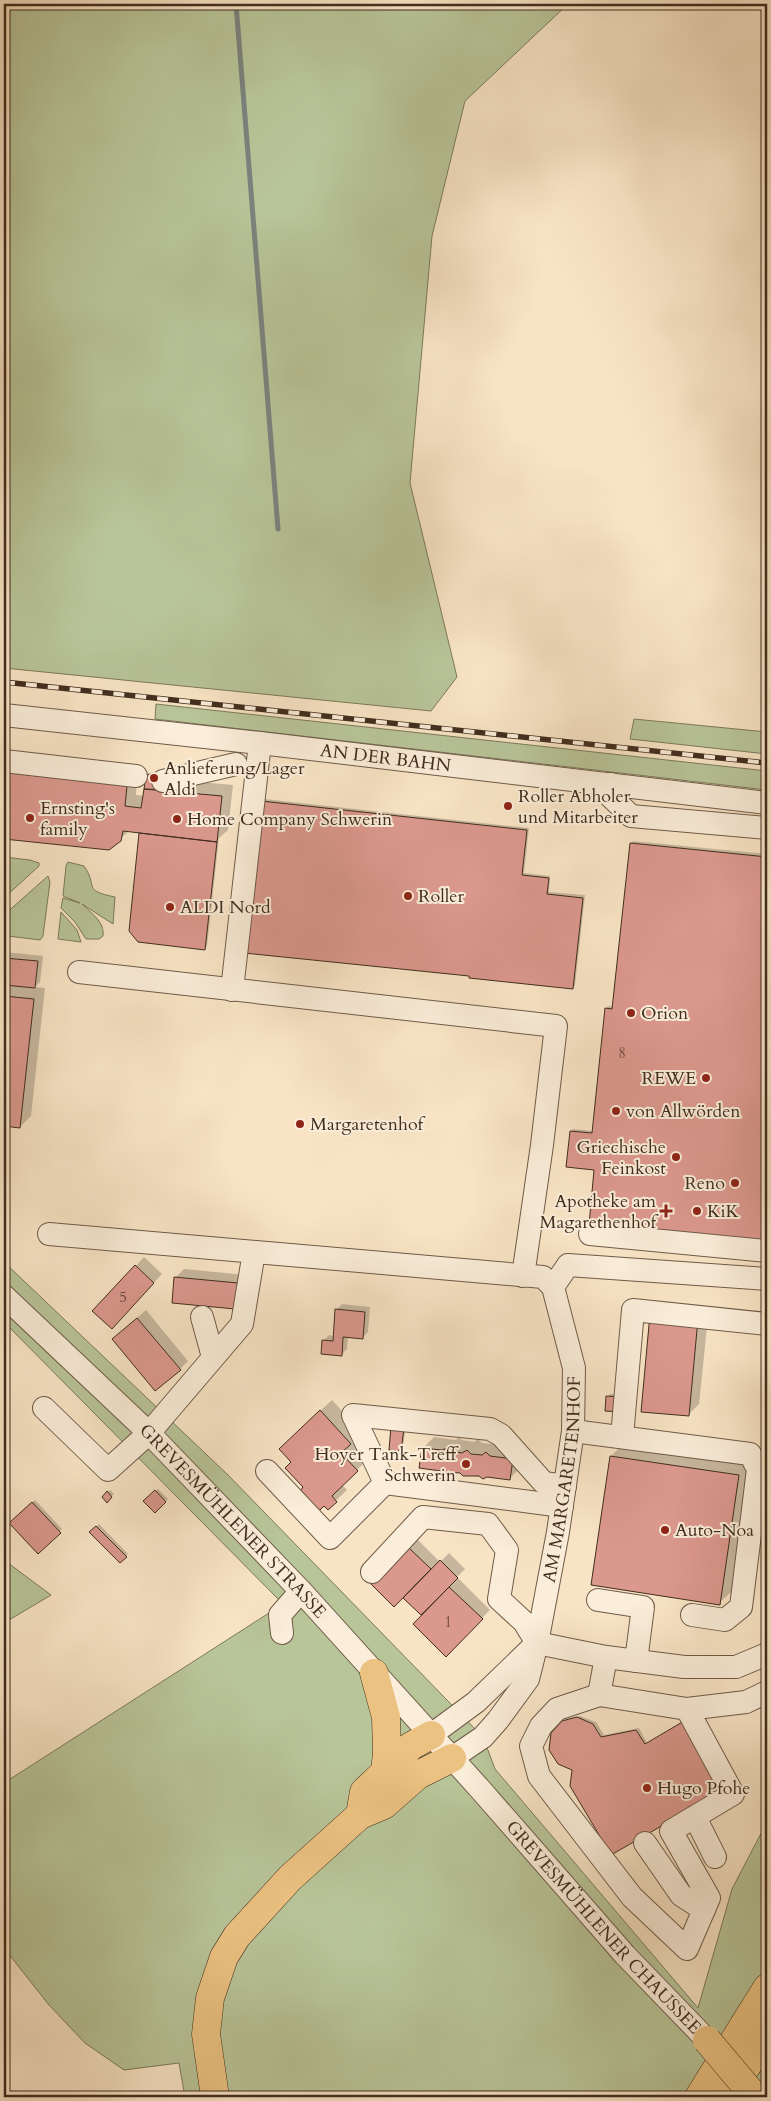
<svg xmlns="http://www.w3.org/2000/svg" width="771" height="2101" font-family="Cardo,serif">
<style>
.green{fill:#b8c599;stroke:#7c795c}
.shadow{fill:#0003}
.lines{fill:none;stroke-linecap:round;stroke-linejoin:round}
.stream{stroke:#7b837e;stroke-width:5}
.building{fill:#db988d;stroke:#412d1e}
.minor-casing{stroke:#6f5b48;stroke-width:24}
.highway-casing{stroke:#412d1e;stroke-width:29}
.minor{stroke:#faedd9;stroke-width:22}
.highway{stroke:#ecc282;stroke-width:28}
.rail-casing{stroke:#412d1e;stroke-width:5.5}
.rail{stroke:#faedd9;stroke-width:4;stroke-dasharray:11;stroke-linecap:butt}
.major-bridge-casing{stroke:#412d1e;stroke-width:29;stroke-linecap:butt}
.major-bridge{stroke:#ecc282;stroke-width:28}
.poi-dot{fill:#8f2418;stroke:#faedd9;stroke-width:2}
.labels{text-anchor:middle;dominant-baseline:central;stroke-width:4;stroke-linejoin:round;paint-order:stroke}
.number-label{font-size:15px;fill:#68483a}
.street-label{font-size:18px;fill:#412d1e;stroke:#faedd9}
.poi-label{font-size:18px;fill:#412d1e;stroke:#faedd9;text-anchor:start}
</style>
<rect width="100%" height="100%" fill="#f8e4c5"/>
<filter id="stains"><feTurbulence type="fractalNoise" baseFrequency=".004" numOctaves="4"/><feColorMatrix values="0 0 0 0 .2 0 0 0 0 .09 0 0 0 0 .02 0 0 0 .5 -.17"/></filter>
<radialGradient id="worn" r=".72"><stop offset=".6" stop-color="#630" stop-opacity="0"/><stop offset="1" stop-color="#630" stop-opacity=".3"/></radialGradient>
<path class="green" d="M4,4H568L465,101L432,236L410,483L457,677L431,711L4,668Z
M156,704L767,771V790L155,719Z
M634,719L767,732V754L630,739Z
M4,857L30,860L39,863V866L4,898Z
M68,862L84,866C99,887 81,890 115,897L113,924L82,904C91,913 105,922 103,936L99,939H86L75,922L61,908L63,898L80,903L63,896L66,866Z
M48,876L50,882L43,936L40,940L8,936L4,915Z
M61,912L77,930L81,942L58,939Z
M4,1262L228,1475L483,1737L495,1769L698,2008L732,1889L767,1822V2097H185L179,2063L124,2070L85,2043L49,2005L4,1948V1783L283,1604L4,1322Z
M4,1560L51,1595L4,1623Z"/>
<path class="shadow" d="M4,768L137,775L136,795L144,796L147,776L150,773L164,770L166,779L233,785L228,830L219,838L207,946L205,948L130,931L140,832L129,831L108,849L4,837Z
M264,799L529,828L524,873L550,876L549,892L585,895L575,985L573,988L471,975L245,952Z
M633,841L767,854V1242L596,1169L571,1131L573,1129L593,1131L606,1009L608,1006L614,1007L631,843Z
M5,952L43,956L40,982L35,987L45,988L31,1116L20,1127L4,1125Z
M4,1217H10V1224L7,1227H4Z
M144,1257L162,1274L120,1319L94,1311Z
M184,1269L246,1275L235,1308L175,1278Z
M342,1304L370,1307L368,1332L362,1338L348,1337L347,1349L341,1355L324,1340L329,1335L334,1336L337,1309Z
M709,1308L699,1404L688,1415L642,1411Z
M146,1310L188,1361L180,1369L122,1331Z
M610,1394L623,1395L622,1408L608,1396Z
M332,1400L361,1432L352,1442L368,1459L342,1485L347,1490L328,1508L305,1487L292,1462L291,1438Z
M406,1426L403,1448L401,1450L393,1427Z
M434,1437L455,1440L459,1438L462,1440L474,1442L478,1439L482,1443L494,1444L498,1442L521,1467L509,1479L423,1448Z
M622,1445L750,1464L731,1592L719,1603L611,1456Z
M158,1489L168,1499L155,1511L145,1501Z
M110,1490L114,1494L107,1501L103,1497Z
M35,1500L62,1529L38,1552L11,1523Z
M99,1524L128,1554L120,1562L91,1532Z
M417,1539L440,1562L449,1553L465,1569L457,1577L490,1610L446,1655L423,1615L403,1596L372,1584Z
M580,1716L596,1722L604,1735L639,1728L647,1743L726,1787L573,1769L552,1733L565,1719Z"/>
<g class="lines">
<path class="stream" d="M236,4L278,529"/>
</g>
<path class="building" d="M161,771L166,790L144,789L146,775Z
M4,772L127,786L125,806L141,808L144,789L222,796L217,842L123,831L121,841L109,850L4,839Z
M261,801L527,830L522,875L549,878L547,894L583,898L573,989L469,978V976L244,953Z
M139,833L217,842L205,950L138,942L129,931Z
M630,843L767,857V1243L589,1225L594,1170L566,1167L570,1131L592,1133L605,1008L612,1009Z
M4,958L38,961L35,988L4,985Z
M4,996L34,999L20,1128L4,1126Z
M135,1265L154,1283L112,1329L92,1311Z
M174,1277L238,1283L235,1309L172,1303Z
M335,1309L365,1312L363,1339L343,1337L342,1356L321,1354L322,1340L333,1341Z
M650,1314L698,1319L689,1416L641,1412Z
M137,1318L181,1370L155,1391L112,1339Z
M606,1396L621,1397L620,1412L605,1411Z
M320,1410L351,1444L341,1453L358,1471L332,1496L337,1502L328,1510L324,1506L319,1511L300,1491L303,1487L285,1468L291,1462L279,1449Z
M391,1426L404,1428L401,1451L389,1450Z
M422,1448L442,1450L447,1448L451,1451L462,1453L467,1450L471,1454L482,1455L486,1452L490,1456L513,1459L510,1480L487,1477L483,1479L479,1476H463L460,1473L447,1472L443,1473L441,1471L419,1468Z
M610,1456L739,1475L720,1605L591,1585Z
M155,1490L166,1502L155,1513L143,1501Z
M107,1491L112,1497L107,1503L102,1497Z
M32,1502L61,1533L38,1554L9,1523Z
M96,1526L127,1557L120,1563L89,1532Z
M408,1547L431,1569L394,1607L371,1584Z
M440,1560L458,1578L421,1615L403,1598Z
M449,1587L483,1619L446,1657L413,1624Z
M577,1717L593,1724L601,1737L636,1730L645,1744L684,1721L724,1790L611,1855L570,1786L572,1770L558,1764L549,1750L551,1733L562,1721Z"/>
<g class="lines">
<g class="minor-casing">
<g id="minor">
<path id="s1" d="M4,715L260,743L767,803"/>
<path d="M4,761L136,776"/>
<path d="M163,781L236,764"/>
<path d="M611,784L610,796L631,816L767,828"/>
<path d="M79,972L556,1026L542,1145L523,1276"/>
<path d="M232,990L260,743"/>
<path d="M49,1234L543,1277L553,1287"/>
<path d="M590,1234L767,1251"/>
<path d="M553,1287L568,1265L767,1279"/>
<path id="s2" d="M4,1296L149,1433L301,1591L480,1789L625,1955L707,2040"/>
<path d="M202,1317L213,1357"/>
<path d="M44,1408L108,1470L149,1433L242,1324L254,1252"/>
<path d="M573,1431L750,1454L758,1469L741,1607L725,1620L692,1615"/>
<path d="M622,1437L633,1310L767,1324"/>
<path d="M267,1471L330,1538L385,1483L562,1506"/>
<path d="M385,1483L353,1415L490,1429L501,1435L544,1483L565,1486"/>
<path d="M372,1572L423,1517L488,1524L507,1550L499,1599L524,1622L537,1643"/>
<path d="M598,1600L643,1607L636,1661"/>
<path d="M282,1633L280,1615L301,1591"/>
<path d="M537,1643L606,1657L684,1667H736L767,1654"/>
<path d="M599,1695L606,1657"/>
<path d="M687,1709L733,1794L671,1831L709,1898L687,1949L632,1897L539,1776L531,1746L541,1726L557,1709L599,1695L687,1709L746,1702L767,1692"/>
<path d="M431,1735L476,1702L537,1643"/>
<path id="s3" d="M452,1758L483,1737L498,1720L528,1679L537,1643L558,1532L573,1431L574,1368L553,1287"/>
<path d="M695,1817L715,1857"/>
<path d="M645,1843L681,1895L704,1910"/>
</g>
</g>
<g class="highway-casing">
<path id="highway" d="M385,1772L411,1746L431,1735
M360,1815L364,1792L385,1772L387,1753L386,1717L374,1673
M215,2097L206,2034L210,1998L224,1957L237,1936L290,1878L360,1815L384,1805L418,1775L452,1758
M699,2097L767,1988
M726,2097L767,2036"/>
</g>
<use href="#minor" class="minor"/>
<use href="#highway" class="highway"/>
<g class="rail-casing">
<path id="rail" d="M4,682L767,763"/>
</g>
<use href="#rail" class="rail"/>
<g class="major-bridge-casing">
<path id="major-bridge" d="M707,2040L755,2097"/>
</g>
<use href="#major-bridge" class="major-bridge"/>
</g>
<g class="poi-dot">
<circle cx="154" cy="778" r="5"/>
<circle cx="508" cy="806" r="5"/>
<circle cx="30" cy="818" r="5"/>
<circle cx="177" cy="819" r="5"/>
<circle cx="408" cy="896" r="5"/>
<circle cx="170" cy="907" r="5"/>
<circle cx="631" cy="1013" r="5"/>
<circle cx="706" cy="1078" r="5"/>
<circle cx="616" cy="1111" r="5"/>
<circle cx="300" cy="1124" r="5"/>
<circle cx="676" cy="1157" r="5"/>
<circle cx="735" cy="1183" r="5"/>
<path d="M663.5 1203.5h5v5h5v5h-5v5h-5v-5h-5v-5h5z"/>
<circle cx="697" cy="1211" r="5"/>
<circle cx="466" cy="1464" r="5"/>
<circle cx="665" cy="1530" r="5"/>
<circle cx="647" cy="1788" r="5"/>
</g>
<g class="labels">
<g class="number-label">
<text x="622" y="1053">8</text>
<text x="123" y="1297">5</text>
<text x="448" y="1622">1</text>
</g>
<g class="street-label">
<text stroke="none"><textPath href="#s1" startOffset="384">AN DER BAHN</textPath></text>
<text stroke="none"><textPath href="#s3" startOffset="314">AM MARGARETENHOF</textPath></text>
<text stroke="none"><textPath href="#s2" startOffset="321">GREVESMÜHLENER STRASSE</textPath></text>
<text stroke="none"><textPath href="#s2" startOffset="871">GREVESMÜHLENER CHAUSSEE</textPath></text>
</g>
<g class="poi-label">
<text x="164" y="768">Anlieferung/Lager<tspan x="164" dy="21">Aldi</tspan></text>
<text x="518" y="796">Roller Abholer<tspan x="518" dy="21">und Mitarbeiter</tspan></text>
<text x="40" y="808">Ernsting's<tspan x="40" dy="21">family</tspan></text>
<text x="187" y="819">Home Company Schwerin</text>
<text x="418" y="896">Roller</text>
<text x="180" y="907">ALDI Nord</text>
<text x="641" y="1013">Orion</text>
<text x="696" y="1078" text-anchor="end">REWE</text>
<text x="626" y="1111">von Allwörden</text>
<text x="310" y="1124">Margaretenhof</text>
<text x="666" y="1147" text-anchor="end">Griechische<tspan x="666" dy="21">Feinkost</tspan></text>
<text x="725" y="1183" text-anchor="end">Reno</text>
<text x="656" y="1201" text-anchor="end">Apotheke am<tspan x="656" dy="21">Magarethenhof</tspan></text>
<text x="707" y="1211">KiK</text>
<text x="456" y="1454" text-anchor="end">Hoyer Tank-Treff<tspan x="456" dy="21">Schwerin</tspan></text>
<text x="675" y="1530">Auto-Noa</text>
<text x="657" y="1788">Hugo Pfohe</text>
</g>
</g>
<rect width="771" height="2101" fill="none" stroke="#f8e4c5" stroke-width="20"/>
<rect x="5" y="5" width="761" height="2091" fill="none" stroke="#412d1e" stroke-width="2.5"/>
<rect x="10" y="10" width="751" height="2081" fill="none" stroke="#412d1e"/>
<rect width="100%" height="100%" filter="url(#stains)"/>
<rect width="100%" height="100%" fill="url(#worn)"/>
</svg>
